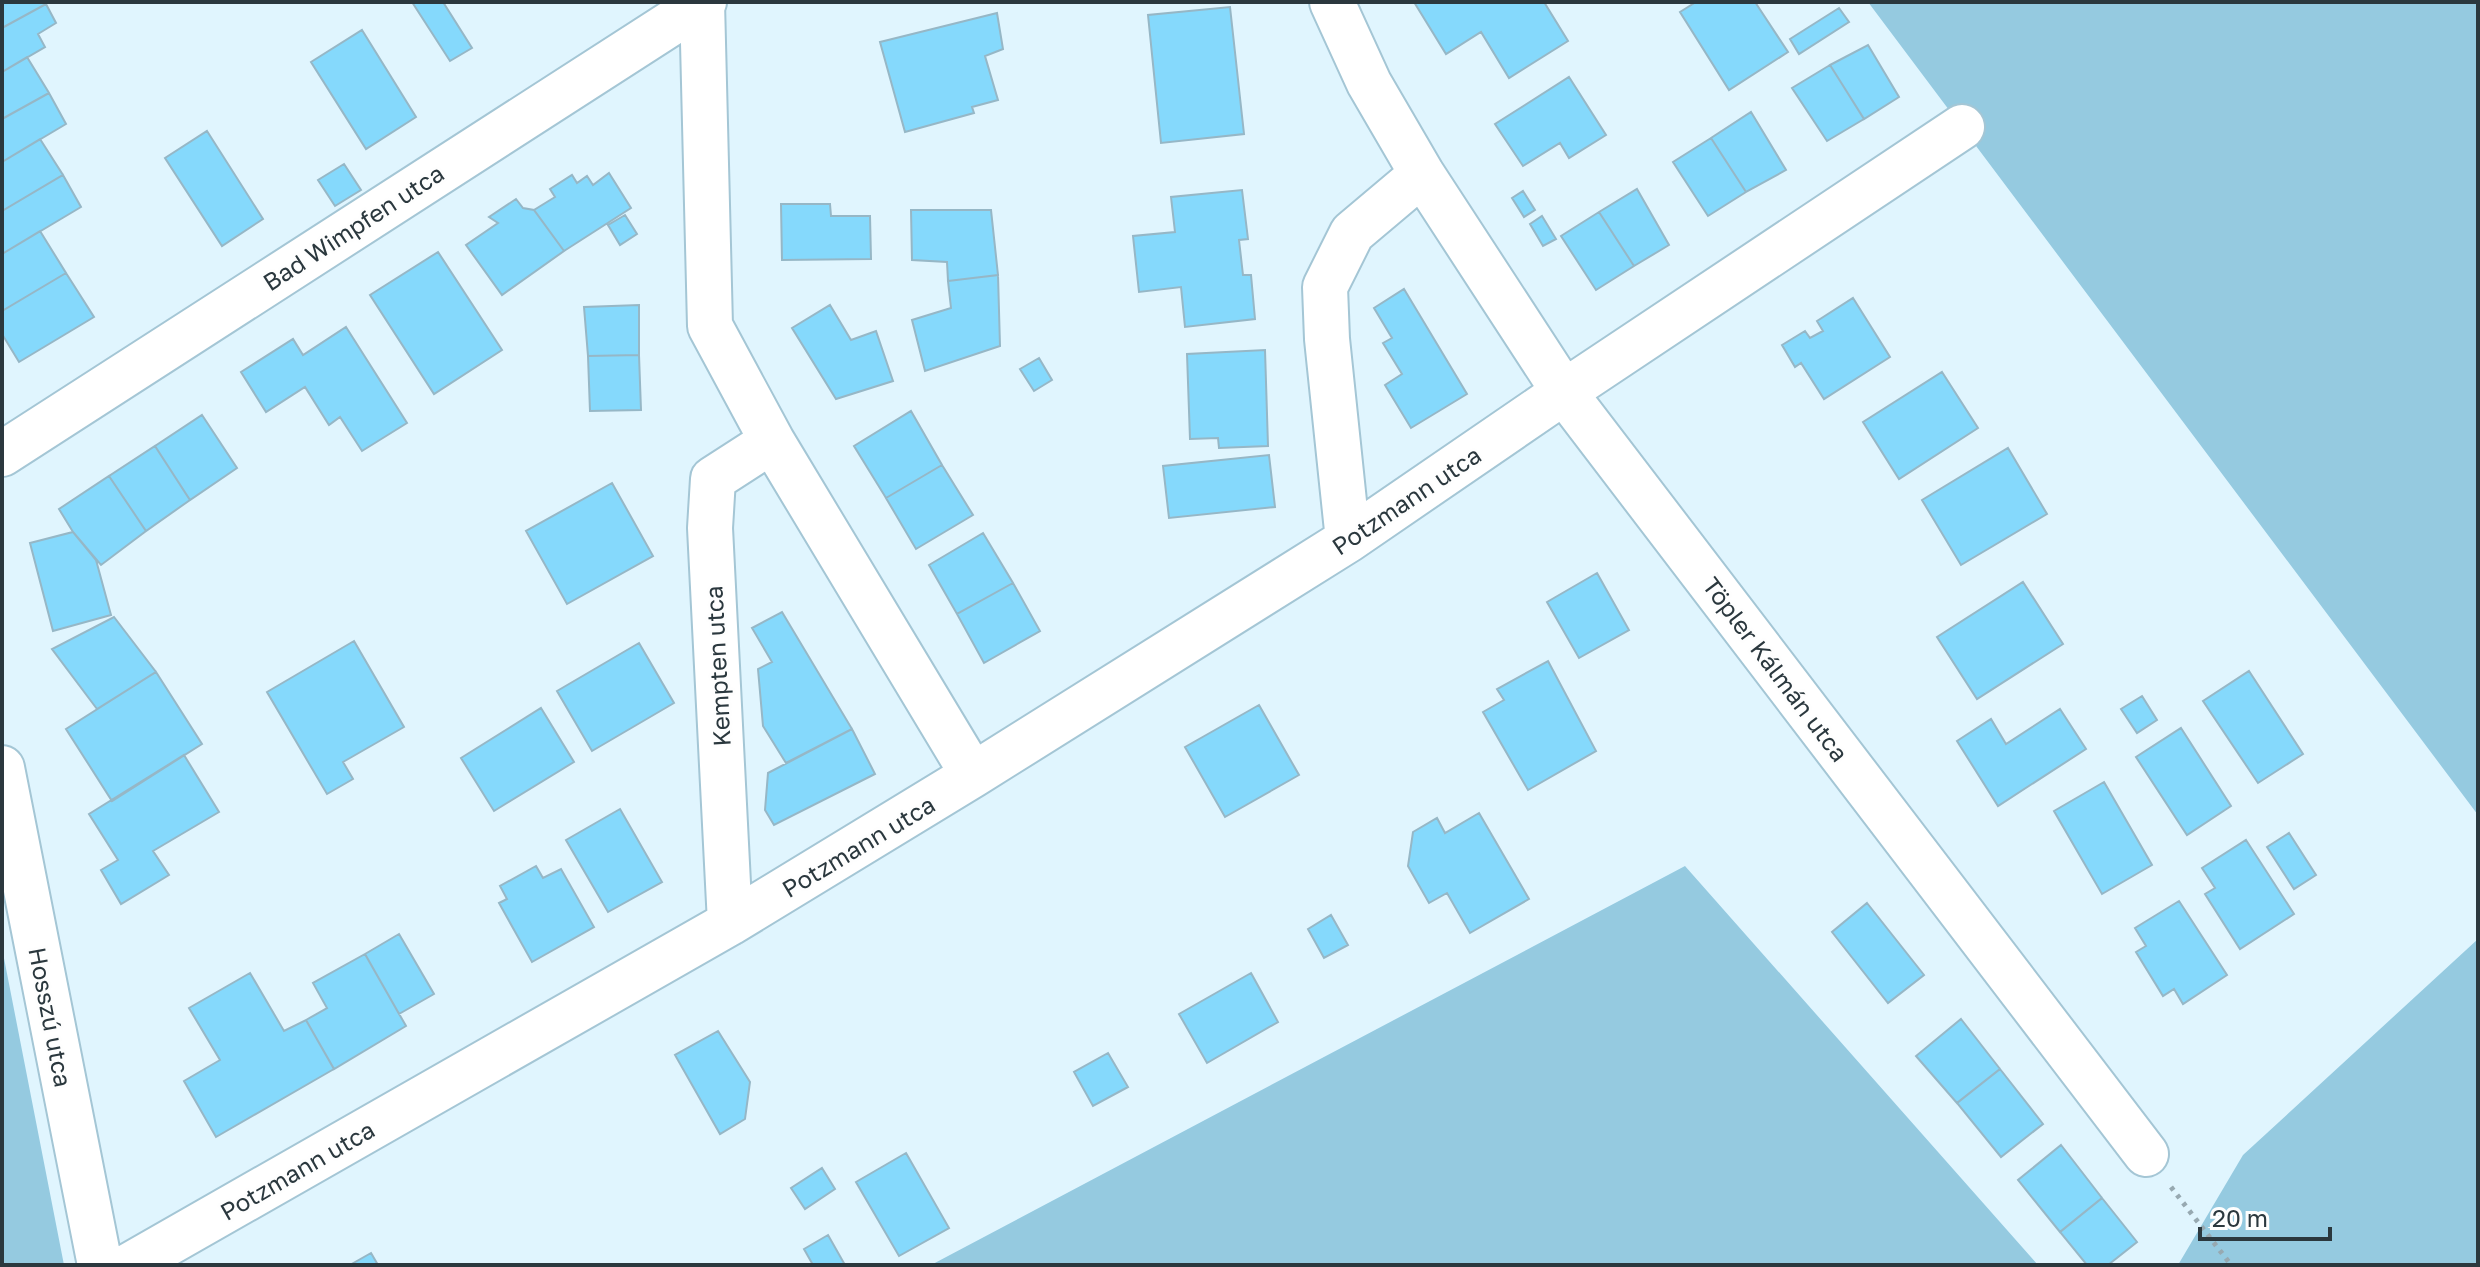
<svg xmlns="http://www.w3.org/2000/svg" width="2480" height="1267" font-family="'Golos Text',sans-serif">
<style>
.green{fill:#95cae0}
.building{fill:#85d9fc;stroke:#96b7c6;stroke-width:2}
.lines{fill:none;stroke-linecap:round;stroke-linejoin:round}
.minor-casing{stroke:#a4c6d5;stroke-width:48}
.path{stroke:#97a9b1;stroke-width:5;stroke-dasharray:4 6;stroke-linecap:butt}
.minor{stroke:#fff;stroke-width:44}
.labels{text-anchor:middle;dominant-baseline:central;stroke-width:6;stroke-linejoin:round;paint-order:stroke}
.street-label{font-size:24px;fill:#2b383e;stroke:#fefefe}
</style>
<rect width="100%" height="100%" fill="#e0f5fe"/>
<path class="green" d="M1868,2H2478V815Z
M1685,866L2038,1265H931Z
M2478,939V1265H2178L2243,1155Z
M2,948L64,1265H2Z"/>
<path class="building" d="M2,2H45L46,4L2,28Z
M412,2H443L472,48L450,61Z
M1414,2H1544L1568,41L1509,78L1481,32L1446,54Z
M1696,2H1755L1788,52L1729,90L1680,12Z
M46,4L56,23L38,34L45,47L2,72V28Z
M1230,7L1244,134L1161,143L1148,15Z
M1839,8L1849,22L1799,54L1790,39Z
M997,13L1003,49L985,56L998,100L972,107L974,113L905,132L880,42Z
M362,30L416,117L366,149L311,62Z
M1868,45L1899,97L1864,119L1830,65Z
M27,57L49,93L2,119V72Z
M1830,65L1864,119L1827,141L1792,88Z
M1569,77L1606,135L1569,158L1560,143L1523,166L1495,124Z
M49,93L66,124L2,162V119Z
M1751,112L1786,170L1746,192L1711,138Z
M207,131L263,219L222,246L165,158Z
M1711,138L1746,192L1708,216L1673,162Z
M40,139L63,175L2,211V162Z
M344,164L361,190L335,206L318,180Z
M609,173L631,208L564,251L534,210L555,197L550,189L572,175L577,183L587,176L593,185Z
M63,175L81,207L2,254V211Z
M1637,189L1669,245L1634,266L1599,212Z
M1242,190L1248,239L1239,240L1243,275H1251L1255,319L1185,327L1181,287L1139,292L1133,236L1175,232L1171,197Z
M1523,191L1535,210L1524,217L1512,198Z
M516,199L523,208L534,210L564,251L502,295L466,245L498,223L489,217Z
M781,204H830L831,216H870L871,259L782,260Z
M911,210H991L998,275L948,281L947,262L912,260Z
M1599,212L1634,266L1596,290L1561,236Z
M625,215L637,234L620,245L608,225Z
M1542,216L1556,239L1543,246L1530,224Z
M40,231L66,273L2,311V254Z
M438,252L502,350L434,394L370,295Z
M66,273L94,317L19,362L2,334V311Z
M998,275L1000,346L925,371L912,320L951,308L948,281Z
M1404,289L1467,394L1411,428L1385,385L1402,374L1383,343L1392,338L1374,308Z
M1853,298L1890,357L1824,399L1801,363L1795,367L1782,345L1805,331L1810,338L1823,331L1817,321Z
M639,305V355L588,356L584,307Z
M830,305L851,340L876,331L893,381L836,399L792,328Z
M346,327L407,423L362,451L340,417L329,425L305,387L266,412L241,372L293,339L303,355Z
M1265,350L1268,446L1219,448L1218,438L1190,439L1187,354Z
M639,355L641,410L590,411L588,356Z
M1039,358L1052,380L1034,391L1020,369Z
M1942,372L1978,428L1899,479L1863,422Z
M911,411L942,465L886,498L854,446Z
M202,415L237,468L190,500L155,446Z
M155,446L190,500L146,531L109,476Z
M2008,448L2047,514L1961,565L1922,500Z
M1269,455L1275,507L1169,518L1163,466Z
M942,465L973,515L916,549L886,498Z
M109,476L146,531L101,565L73,532L59,509Z
M612,483L653,556L567,604L526,531Z
M73,532L96,560L111,615L53,631L30,543Z
M983,533L1013,583L957,614L929,565Z
M1597,573L1629,630L1579,658L1547,602Z
M2023,582L2063,644L1977,699L1937,637Z
M1013,583L1040,631L984,663L957,614Z
M782,612L852,729L786,763L763,726L758,669L772,662L752,628Z
M114,617L156,672L97,709L52,649Z
M354,641L404,727L343,762L353,779L327,794L267,692Z
M639,643L674,703L592,751L557,691Z
M1548,661L1596,751L1528,790L1483,712L1504,700L1497,689Z
M2249,671L2303,754L2258,783L2203,701Z
M156,672L202,744L112,801L66,729Z
M2142,696L2157,720L2137,733L2121,709Z
M1259,705L1299,775L1225,817L1185,747Z
M541,708L574,762L494,811L461,758Z
M2060,709L2086,749L1998,806L1957,741L1991,719L2006,744Z
M2181,728L2231,806L2187,835L2136,757Z
M852,729L875,774L774,825L765,810L768,773Z
M184,755L219,812L153,851L169,875L121,904L101,870L118,860L89,814Z
M2104,782L2152,865L2102,894L2054,811Z
M620,809L662,882L608,912L566,840Z
M1479,813L1529,899L1470,933L1447,893L1429,903L1408,866L1413,832L1437,818L1445,833Z
M2289,833L2316,875L2294,889L2267,847Z
M2246,840L2294,914L2240,949L2205,894L2215,888L2202,868Z
M536,866L543,878L561,869L594,927L532,962L499,903L507,899L500,886Z
M2179,901L2227,975L2183,1004L2174,989L2163,996L2136,952L2146,946L2135,928Z
M1867,903L1924,975L1888,1003L1832,932Z
M1331,915L1348,945L1324,958L1308,929Z
M399,934L434,994L399,1014L365,954Z
M365,954L406,1026L334,1069L306,1020L327,1008L313,983Z
M250,973L284,1031L306,1020L334,1069L216,1137L184,1081L220,1060L189,1008Z
M1251,973L1278,1022L1207,1063L1179,1014Z
M1961,1019L2000,1069L1957,1103L1916,1056Z
M718,1031L750,1082L745,1119L720,1134L675,1055Z
M1108,1053L1128,1087L1093,1106L1074,1072Z
M2000,1069L2043,1124L2001,1157L1957,1103Z
M2061,1145L2102,1198L2060,1232L2018,1180Z
M906,1153L949,1228L899,1256L856,1182Z
M822,1168L835,1189L805,1209L791,1188Z
M2102,1198L2137,1242L2108,1265H2087L2060,1232Z
M828,1235L845,1265H813L804,1249Z
M371,1253L378,1265H350Z"/>
<g class="lines">
<g class="minor-casing">
<path id="minor" d="M702,2L710,326L772,441L713,479L710,528L730,923
M1332,2L1369,83L1422,174L1564,392L2146,1154
M772,441L973,775
M2,454L704,2
M1348,540L1327,339L1325,287L1352,233L1422,174
M2,768L100,1265
M130,1265L730,923L973,775L1348,540L1564,392L1962,127"/>
</g>
<path class="path" d="M2171,1187L2231,1265"/>
<use href="#minor" class="minor"/>
</g>
<g class="labels">
<g class="street-label">
<text transform="translate(353 227) rotate(-33)">Bad Wimpfen utca</text>
<text transform="translate(1406 500) rotate(-34)">Potzmann utca</text>
<text transform="translate(717 666) rotate(-93)">Kempten utca</text>
<text transform="translate(1776 669) rotate(53)">Töpler Kálmán utca</text>
<text transform="translate(858 846) rotate(-31)">Potzmann utca</text>
<text transform="translate(51 1017) rotate(79)">Hosszú utca</text>
<text transform="translate(297 1170) rotate(-30)">Potzmann utca</text>
</g>
</g>
<rect width="2480" height="1267" fill="none" stroke="#2b383e" stroke-width="8"/>
<path d="M2200 1227v12h130v-12" fill="none" stroke="#2b383e" stroke-width="4"/>
<text x="2212" y="1227" font-size="24" fill="#2b383e" stroke="#fefefe" stroke-width="6" paint-order="stroke">20 m</text>
</svg>
